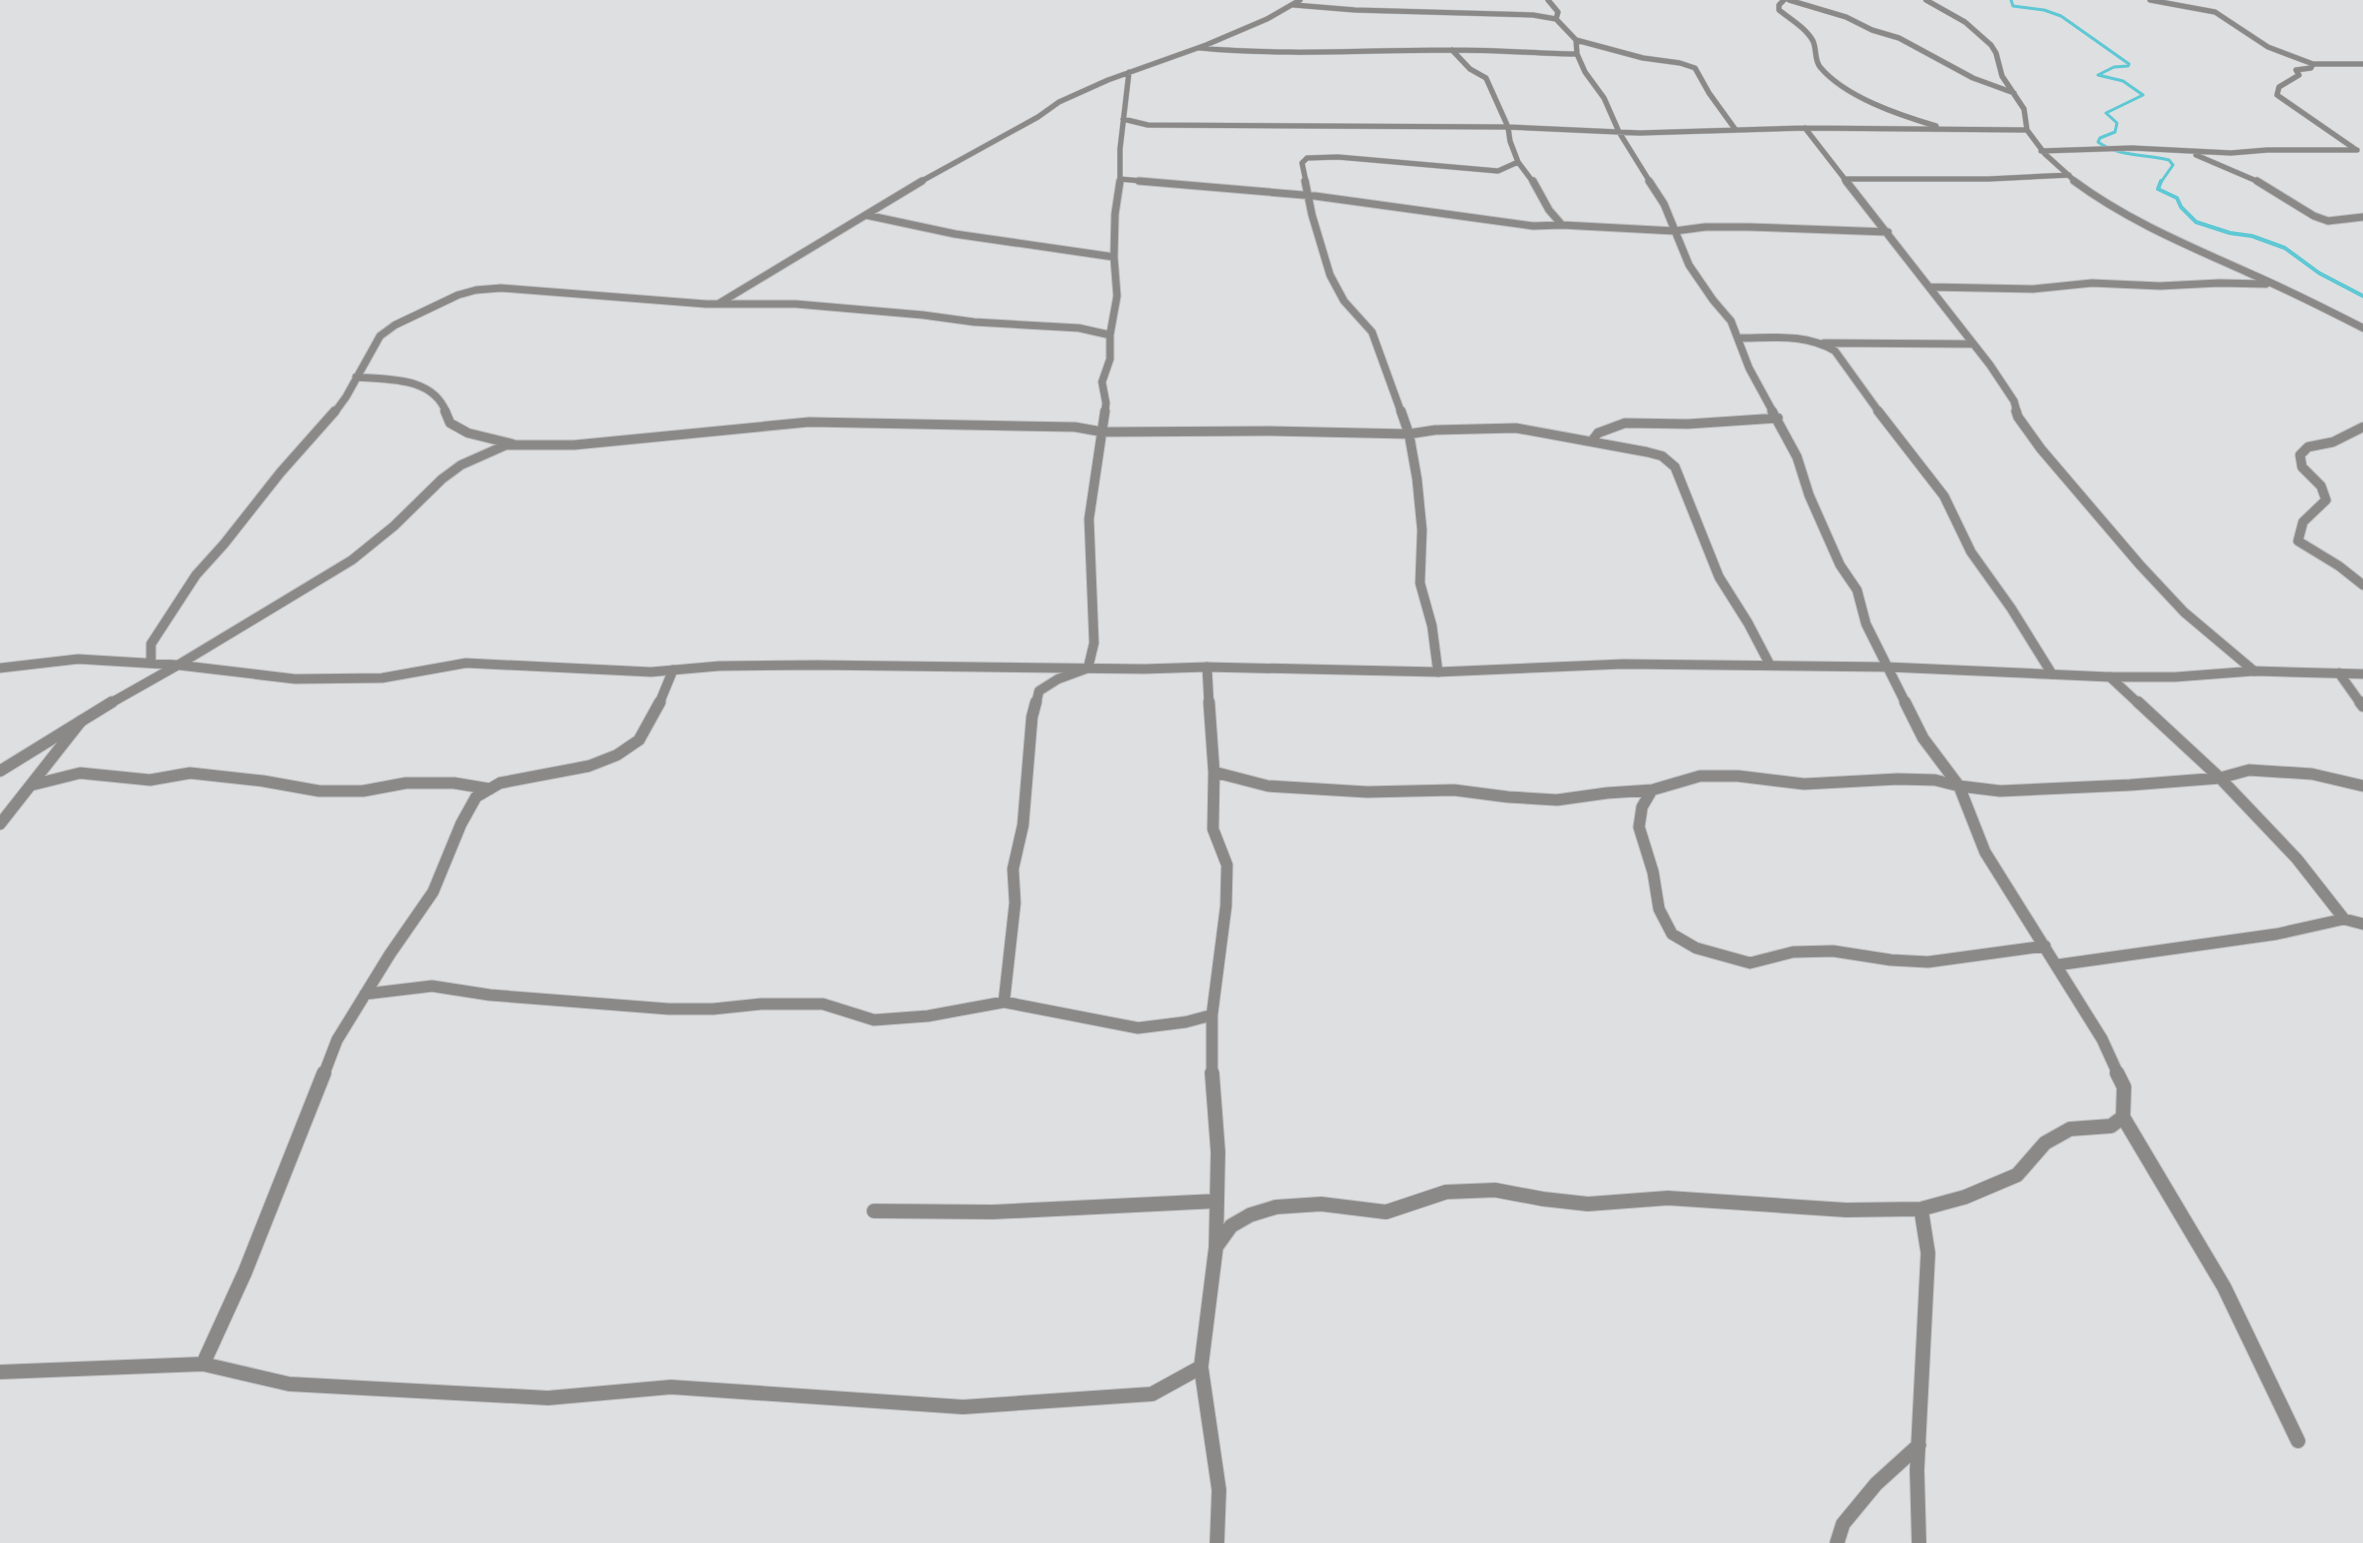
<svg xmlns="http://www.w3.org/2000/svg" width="2363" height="1543" font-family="Signika,sans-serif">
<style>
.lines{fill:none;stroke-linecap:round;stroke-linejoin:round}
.stream-far1{stroke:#5ec8d4;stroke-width:3}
.stream{stroke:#5ec8d4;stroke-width:4}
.minor-far4-casing{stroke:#bbbcbe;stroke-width:6}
.minor-far3-casing{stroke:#bbbcbe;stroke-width:9}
.minor-far2-casing{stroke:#bbbcbe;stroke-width:11}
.minor-far1-casing{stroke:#bbbcbe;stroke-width:13}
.minor-casing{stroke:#bbbcbe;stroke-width:16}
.tertiary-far1-casing{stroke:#bbbcbe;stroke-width:11}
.tertiary-casing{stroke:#bbbcbe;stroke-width:13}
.minor-far4{stroke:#8a8988;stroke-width:5}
.minor-far3{stroke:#8a8988;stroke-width:7}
.minor-far2{stroke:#8a8988;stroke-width:9}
.minor-far1{stroke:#8a8988;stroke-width:11}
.minor{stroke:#8a8988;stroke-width:14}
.tertiary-far1{stroke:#8a8988;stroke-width:9}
.tertiary{stroke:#8a8988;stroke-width:11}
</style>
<rect width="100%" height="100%" fill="#dedfe1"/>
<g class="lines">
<path class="stream-far1" d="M2011,0L2013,6L2044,10L2061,16L2129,64L2128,66L2114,67L2098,75L2123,81L2143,95L2106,113L2117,123L2115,132L2100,138L2098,142C2119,157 2145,154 2169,160L2173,165L2161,182"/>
<path class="stream" d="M2161,181L2158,189L2177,198L2181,207L2196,222L2230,233L2252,236L2285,248L2319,273L2363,296"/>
<g class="minor-far4-casing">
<path id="minor-far4" d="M1548,0L1558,12L1556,19L1576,40L1577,54L1585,72L1604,98L1619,132L1650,182
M1784,0L1779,5V10C1790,19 1806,28 1813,41C1817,50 1814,59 1820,67C1845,97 1899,115 1936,126
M1789,0L1846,17L1872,30L1899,38L1973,78L2014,93
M1926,0L1965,22L1991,45L1996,53L2002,76L2024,109L2027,130L2045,154L2076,182
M2150,0L2215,12L2268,47L2313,64H2363
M1294,5L1355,10L1533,15L1556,19
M1576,40L1643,58L1680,63L1695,68L1709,93L1735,129
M1201,48C1285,56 1368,50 1452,50C1493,50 1535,53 1577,54
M1452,50L1470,69L1486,78L1508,127L1510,141L1518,162L1533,182
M2313,64L2311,68L2296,70L2299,75L2279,87L2277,95L2355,149
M1123,119L1148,125L1508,127L1640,133L1805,128L2027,130
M1805,128L1847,182
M2041,151L2132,148L2231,153L2267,150H2357
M2196,155L2259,182
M1120,179L1153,182
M1844,179H1988L2069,175
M920,182L1038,117L1059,102L1108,80L1206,45L1267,19L1300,0
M1120,182V149L1129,72
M1306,182L1302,163L1307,158L1338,157L1498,171L1518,162"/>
</g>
<g class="minor-far3-casing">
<path id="minor-far3" d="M1139,181L1315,196L1533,226L1562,225L1675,231L1705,227H1749L1888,232
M1305,181L1312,215L1330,275L1344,301L1372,332L1401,412
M1533,181L1549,210L1562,225
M1649,181L1664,204L1689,265L1713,300L1731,321L1749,368L1773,412
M1846,181L1990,365L2014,401L2017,412
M2074,181C2128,221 2189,246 2249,273C2288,290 2326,309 2363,328
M2257,181L2314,216L2328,221L2363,217
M866,215L955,234L1114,257
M1930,287L2033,289L2092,283L2160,286L2219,283L2266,284
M718,304L922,181
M1739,338C1772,338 1805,333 1835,351L1879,412
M1824,343L1972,344
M356,377C387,380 432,376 446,412
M335,412L346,397L380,336L395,325L458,295L476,290L501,288L706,304H796L923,315L974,322L1079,328L1110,335
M1105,412L1106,403L1102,382L1110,359V335L1117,296L1114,257L1115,214L1120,181"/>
</g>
<g class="minor-far2-casing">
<path id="minor-far2" d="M445,411L450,423L468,433L513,444
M1401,411L1409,434L1417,479L1422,530L1420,583L1432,626L1438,672
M1772,411L1797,457L1809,495L1840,565L1857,590L1866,624L1906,704
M1878,411L1944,496L1971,552L2011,608L2052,674
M2016,411L2018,417L2041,449L2140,565L2184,612L2254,671
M2363,427L2333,442L2308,447L2300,455L2302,467L2321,486L2326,500L2303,522L2298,541L2339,566L2363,585
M1592,441L1598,433L1625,423L1688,424L1778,418
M151,662V644L196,575L224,544L280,473L335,411
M1207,667L1209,704
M0,668L78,659L178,665L352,560L394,526L442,479L461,465L506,445H574L809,422L1075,427L1103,432L1268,431L1409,434L1435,430L1516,428L1647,452L1662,456L1675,467L1719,577L1748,623L1770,665
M2339,673L2361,704
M2110,677L2139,704
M659,704L673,670
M1036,704L1039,691L1058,679L1088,668L1094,643L1089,519L1105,411"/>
</g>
<g class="minor-far1-casing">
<path id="minor-far1" d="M1209,702L1214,772L1213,829L1227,865L1226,906L1212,1015V1074
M1905,702L1923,738L1959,786L1985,852L2102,1039L2118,1074
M2138,702L2220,778L2297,859L2344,919
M2360,702L2363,706
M1214,772L1268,786L1367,792L1454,790L1508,797L1557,800L1607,793L1652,790L1700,776H1738L1804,784L1898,779L1935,780L1959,786L2000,791L2130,785L2220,778L2249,770L2312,774L2363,786
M32,785L80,773L150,780L190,773L263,781L319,791H363L406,783H454L490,789
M1652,790L1642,807L1639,827L1653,872L1659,909L1672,934L1696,948L1750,963L1793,952L1833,951L1891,960L1928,962L2045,946
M0,824L81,721
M2057,965L2277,934L2344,919L2363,924
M365,994L432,986L490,995L669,1009H713L761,1004H823L874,1020L928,1016L1004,1002L1138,1028L1186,1022L1212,1015
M1004,1002L1015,903L1013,869L1023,825L1032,717L1036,702
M324,1074L337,1040L390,954L433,892L461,824L476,797L500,783L589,766L617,755L639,740L660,702"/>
</g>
<g class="minor-casing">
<path id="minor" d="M1212,1073L1218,1152L1216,1247L1201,1367L1219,1490L1217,1543
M2117,1073L2124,1087L2123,1117L2224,1287L2298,1441
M874,1211L993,1212L1217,1201
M1216,1247L1231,1226L1250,1215L1276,1207L1321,1204L1386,1212L1446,1192L1495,1190L1543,1199L1588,1204L1668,1198L1846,1210L1921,1209L1965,1197L2017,1175L2045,1143L2070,1129L2111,1126L2123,1117
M203,1364L245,1272L324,1073
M0,1372L203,1364L289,1384L548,1398L671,1387L963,1407L1152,1394L1201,1367
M1837,1543L1843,1524L1876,1484L1919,1445
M1919,1543L1917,1470L1928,1253L1921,1209"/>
</g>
<g class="tertiary-far1-casing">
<path id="tertiary-far1" d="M109,704L178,665L295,679L382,678L466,663L651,672L719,666L817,665L1144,669L1207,667L1438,672L1623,664L1888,667L2110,677H2175L2254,671L2363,674"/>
</g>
<g class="tertiary-casing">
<path id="tertiary" d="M0,771L112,702"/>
</g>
<use href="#minor-far4" class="minor-far4"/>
<use href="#minor-far3" class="minor-far3"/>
<use href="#minor-far2" class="minor-far2"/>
<use href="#minor-far1" class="minor-far1"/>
<use href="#minor" class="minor"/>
<use href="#tertiary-far1" class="tertiary-far1"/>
<use href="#tertiary" class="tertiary"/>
</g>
</svg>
